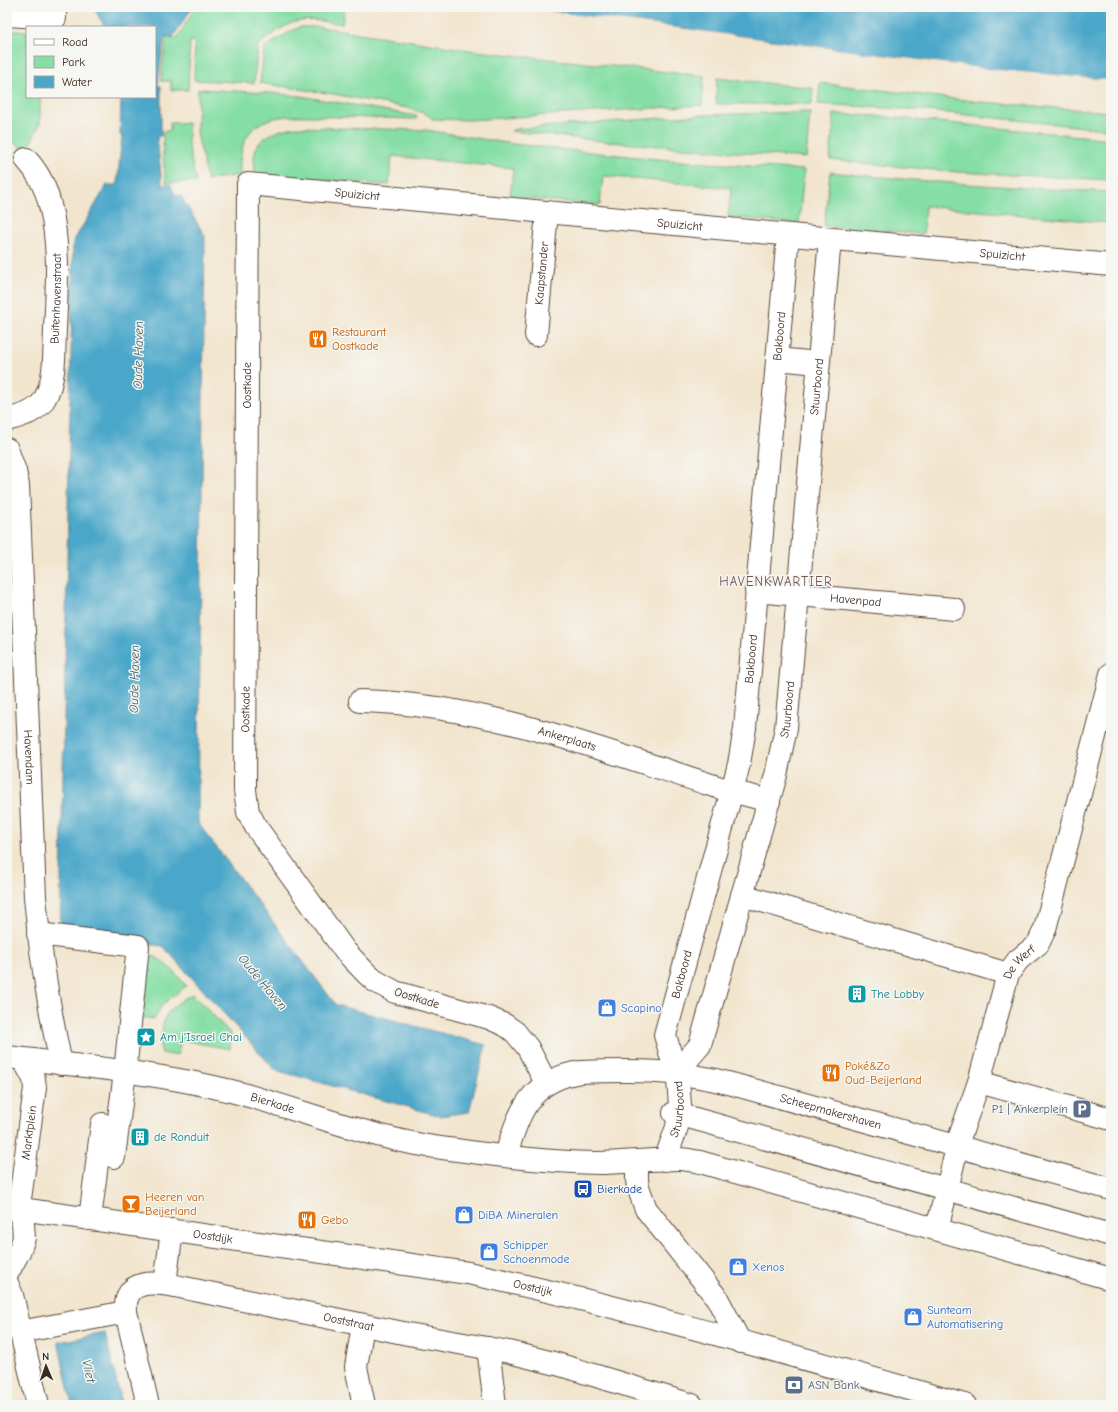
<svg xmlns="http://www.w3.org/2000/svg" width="1118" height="1412" font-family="'Comic Neue',sans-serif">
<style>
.green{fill:#85dea4;stroke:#608461}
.water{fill:#4ba7c9;stroke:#436874}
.pier{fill:#f2e5ce}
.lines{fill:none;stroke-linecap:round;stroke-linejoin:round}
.minor-casing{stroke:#564638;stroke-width:24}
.minor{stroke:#fff;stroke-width:22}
.labels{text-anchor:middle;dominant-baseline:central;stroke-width:3;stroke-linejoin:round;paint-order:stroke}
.street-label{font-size:12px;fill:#3b2a1e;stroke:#f6f6f2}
.food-label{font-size:12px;fill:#c56008;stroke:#f6f6f2;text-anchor:start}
.culture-label{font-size:12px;fill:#0d838f;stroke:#f6f6f2;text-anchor:start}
.shop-label{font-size:12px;fill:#366cbe;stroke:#f6f6f2;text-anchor:start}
.service-label{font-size:12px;fill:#4e5e75;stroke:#f6f6f2;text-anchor:end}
.transit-label{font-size:12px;fill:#164399;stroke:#f6f6f2;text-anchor:start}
.water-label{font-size:13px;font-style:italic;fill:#415c62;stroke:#f6f6f2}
.neighbourhood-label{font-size:13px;letter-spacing:1px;fill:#745655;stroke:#f6f6f2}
</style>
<rect width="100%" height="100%" fill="#f6f6f2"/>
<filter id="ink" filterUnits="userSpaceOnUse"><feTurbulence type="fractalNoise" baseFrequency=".025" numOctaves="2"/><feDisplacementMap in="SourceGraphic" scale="8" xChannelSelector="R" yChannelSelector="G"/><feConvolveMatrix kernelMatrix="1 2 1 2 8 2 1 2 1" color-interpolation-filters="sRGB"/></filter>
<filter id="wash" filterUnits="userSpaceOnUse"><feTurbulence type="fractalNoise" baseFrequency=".012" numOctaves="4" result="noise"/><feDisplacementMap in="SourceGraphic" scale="16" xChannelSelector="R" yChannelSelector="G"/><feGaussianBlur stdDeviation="0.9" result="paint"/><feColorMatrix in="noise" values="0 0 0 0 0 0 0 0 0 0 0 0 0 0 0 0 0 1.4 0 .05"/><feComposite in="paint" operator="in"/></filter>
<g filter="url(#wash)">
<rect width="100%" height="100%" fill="#f2e5ce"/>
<path class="green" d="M196,7H345L342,24C327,22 310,18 295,22C282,26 269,37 258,45L254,83L194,80L195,42L190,41L188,90H171V81H161L166,37L177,38Z
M300,27H320L476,51L704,76L702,105L470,120L432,119L429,116L424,113L408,108L333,94L260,83L264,50L265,47L293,30Z
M7,31H27V97H40V123L27,151L7,138Z
M717,78L813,88L812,104H716Z
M820,83L982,102L1111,112V123H1106L1104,129L918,110L818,104Z
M198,89L271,93L300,96L417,116L416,119C390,118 365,118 339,117C317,117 280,112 261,123C242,134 239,155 240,175L207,180L197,132Z
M810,112L806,158L610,142L511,131L516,129L700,115Z
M834,114L876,116L1111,139V180L957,172L830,160Z
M170,123H188V144L196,182L166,183L163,157V131H170Z
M296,127L426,130L513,144L560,149L668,160L804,170L799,224L728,217L731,188L603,176L600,205L510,197L513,168L392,156L389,185L255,175C255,167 253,159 255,152C259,135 281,129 296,127Z
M830,172C923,182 1017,188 1111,192V223L925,206L923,234L824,226Z
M146,953C164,959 174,971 186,986L162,1005L155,1019L140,1017Z
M190,995H194L231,1034L230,1049L181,1040L178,1054L171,1055L162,1053L160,1047L163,1024L166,1015L175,1005Z"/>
<path class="water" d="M93,7H193L173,37H164L158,85V86H161V136L157,137L162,185H171L175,195L181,196L205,236L198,823L336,1005L486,1045L469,1112L440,1116L275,1070L163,946L60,933L73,242L107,185H117L122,136L120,135L121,97H155V27H105Z
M521,7H1111V80L988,69Z
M105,1333L122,1405H72L58,1342Z"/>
<path class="pier" d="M519,7L988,69L1111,80V82L987,71L520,9Z"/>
</g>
<g filter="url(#ink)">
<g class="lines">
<g class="minor-casing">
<g id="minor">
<path d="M7,15L55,18V7"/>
<path id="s1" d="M536,335L547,212"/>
<path d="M777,359L818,363"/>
<path id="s2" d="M7,420C21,416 38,412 45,398C56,378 54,351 55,329C57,289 60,244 50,205C46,188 38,172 26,159"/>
<path id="s3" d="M7,449L15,471L18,485L35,897C40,954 49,1008 61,1064"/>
<path id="s4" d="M756,591L954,609"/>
<path id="s5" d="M360,701C481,704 595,747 708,784C728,791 749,795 769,801"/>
<path d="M742,895L1008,974"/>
<path d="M38,934L138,946L125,1072L114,1157"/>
<path id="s6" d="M7,1057C82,1066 158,1073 231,1091C297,1108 361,1135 428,1146C484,1154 541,1162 597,1163C624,1163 651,1159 679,1159C686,1159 693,1161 700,1162L1111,1279"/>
<path id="s7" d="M676,1073L700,1045L776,775L786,728L830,239"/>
<path d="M979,1082L1111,1119"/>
<path id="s8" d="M546,1083L528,1048L515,1032L505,1025L489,1018L395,992L375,981L367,974L345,951L256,827L248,812L245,790L248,184L1111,265"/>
<path d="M674,1113L1111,1235"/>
<path id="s9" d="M506,1156C518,1112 531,1079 581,1072C635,1070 680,1070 732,1084L1111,1189"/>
<path id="s10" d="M665,1160L677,1127L680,1105L678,1080L665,1035L732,791L739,764L745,728L788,235"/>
<path d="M637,1161V1180L638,1187L646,1209L717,1298L740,1342"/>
<path id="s11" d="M7,1207L468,1273C636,1309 801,1358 965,1405"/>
<path d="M90,1219L102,1124"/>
<path id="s12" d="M937,1229L960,1136L979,1082L1008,974L1018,960L1038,944L1045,929L1111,674"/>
<path id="s13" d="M7,1274L19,1252L24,1238L23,1224L18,1209L21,1192L35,1088L34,1079L23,1059"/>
<path d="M7,1283L12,1295L38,1405"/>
<path d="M165,1284L172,1230"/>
<path d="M363,1325L356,1367L364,1405"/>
<path d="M20,1332L126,1312"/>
<path d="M488,1348L495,1405"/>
<path id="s14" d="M148,1405L126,1312C123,1277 156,1282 180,1287L408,1334L509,1352L557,1364L692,1405"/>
</g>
</g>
<use href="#minor" class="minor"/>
</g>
</g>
<defs>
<g id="restaurant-square" transform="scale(1)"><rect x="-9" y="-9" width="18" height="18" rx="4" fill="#e8710a" stroke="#f6f6f2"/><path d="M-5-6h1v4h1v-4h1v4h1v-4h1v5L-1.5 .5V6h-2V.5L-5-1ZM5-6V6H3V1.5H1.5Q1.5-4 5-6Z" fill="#fff"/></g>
<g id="building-square" transform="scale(1)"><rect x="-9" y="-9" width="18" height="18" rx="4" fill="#0f9aa8" stroke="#f6f6f2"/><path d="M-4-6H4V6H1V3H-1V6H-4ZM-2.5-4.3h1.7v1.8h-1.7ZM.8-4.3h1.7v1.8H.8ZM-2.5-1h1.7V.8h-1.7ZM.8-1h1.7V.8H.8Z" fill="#fff"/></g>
<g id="shop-square" transform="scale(1)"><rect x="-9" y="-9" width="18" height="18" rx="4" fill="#3f7fe0" stroke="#f6f6f2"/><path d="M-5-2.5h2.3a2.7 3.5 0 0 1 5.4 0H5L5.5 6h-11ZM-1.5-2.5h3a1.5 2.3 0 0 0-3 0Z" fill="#fff"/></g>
<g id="sight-square" transform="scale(1)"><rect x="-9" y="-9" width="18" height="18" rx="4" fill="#0f9aa8" stroke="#f6f6f2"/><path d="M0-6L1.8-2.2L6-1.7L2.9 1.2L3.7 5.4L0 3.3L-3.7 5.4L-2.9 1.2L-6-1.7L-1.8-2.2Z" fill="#fff"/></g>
<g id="parking-square" transform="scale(1)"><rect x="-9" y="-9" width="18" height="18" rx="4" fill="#5c6f8a" stroke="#f6f6f2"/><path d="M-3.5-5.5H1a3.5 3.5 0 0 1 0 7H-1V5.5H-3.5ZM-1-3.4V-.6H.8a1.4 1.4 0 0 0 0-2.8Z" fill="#fff"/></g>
<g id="bus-square" transform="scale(1)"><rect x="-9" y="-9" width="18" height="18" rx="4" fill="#1a4fb4" stroke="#f6f6f2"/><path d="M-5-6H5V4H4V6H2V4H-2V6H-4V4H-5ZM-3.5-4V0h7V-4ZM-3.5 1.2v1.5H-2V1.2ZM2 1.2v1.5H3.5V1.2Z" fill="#fff"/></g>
<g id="bar-square" transform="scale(1)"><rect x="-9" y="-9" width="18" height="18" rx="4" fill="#e8710a" stroke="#f6f6f2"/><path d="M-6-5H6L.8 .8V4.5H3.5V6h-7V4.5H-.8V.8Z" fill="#fff"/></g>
<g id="bank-square" transform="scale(1)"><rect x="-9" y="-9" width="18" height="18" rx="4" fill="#5c6f8a" stroke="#f6f6f2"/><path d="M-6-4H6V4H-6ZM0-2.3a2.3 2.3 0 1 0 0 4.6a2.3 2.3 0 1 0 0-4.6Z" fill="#fff"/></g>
</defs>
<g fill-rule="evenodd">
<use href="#restaurant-square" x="318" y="339"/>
<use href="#building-square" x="857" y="994"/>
<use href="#shop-square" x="607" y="1008"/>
<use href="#sight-square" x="146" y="1037"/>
<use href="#restaurant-square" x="831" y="1073"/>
<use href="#parking-square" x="1082" y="1109"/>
<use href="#building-square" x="140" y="1137"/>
<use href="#bus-square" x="583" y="1189"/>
<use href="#bar-square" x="131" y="1204"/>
<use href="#shop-square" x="464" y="1215"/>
<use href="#restaurant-square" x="307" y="1220"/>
<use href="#shop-square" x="489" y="1252"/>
<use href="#shop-square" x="738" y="1267"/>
<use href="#shop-square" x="913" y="1317"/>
<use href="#bank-square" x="794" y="1385"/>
</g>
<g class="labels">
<g class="street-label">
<text stroke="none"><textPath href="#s8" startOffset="1160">Spuizicht</textPath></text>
<text stroke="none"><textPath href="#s8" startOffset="1484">Spuizicht</textPath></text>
<text stroke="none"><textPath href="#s8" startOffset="1808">Spuizicht</textPath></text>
<text stroke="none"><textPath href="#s1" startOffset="62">Kaapstander</textPath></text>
<text stroke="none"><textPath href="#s2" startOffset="146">Buitenhavenstraat</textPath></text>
<text stroke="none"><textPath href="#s10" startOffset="840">Bakboord</textPath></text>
<text stroke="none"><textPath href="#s8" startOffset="849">Oostkade</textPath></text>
<text stroke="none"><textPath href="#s7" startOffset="708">Stuurboord</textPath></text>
<text stroke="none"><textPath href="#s4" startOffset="100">Havenpad</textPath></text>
<text stroke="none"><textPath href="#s10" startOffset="516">Bakboord</textPath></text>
<text stroke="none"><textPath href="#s8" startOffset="525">Oostkade</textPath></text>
<text stroke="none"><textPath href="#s7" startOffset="384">Stuurboord</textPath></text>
<text stroke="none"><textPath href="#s5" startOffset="211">Ankerplaats</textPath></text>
<text stroke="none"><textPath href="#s3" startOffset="310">Havendam</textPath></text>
<text stroke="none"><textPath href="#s12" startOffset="281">De Werf</textPath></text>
<text stroke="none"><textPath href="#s10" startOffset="192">Bakboord</textPath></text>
<text transform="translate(417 998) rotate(17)">Oostkade</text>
<text stroke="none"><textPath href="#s6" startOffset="270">Bierkade</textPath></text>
<text stroke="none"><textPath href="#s10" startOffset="53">Stuurboord</textPath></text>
<text stroke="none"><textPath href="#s9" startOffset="376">Scheepmakershaven</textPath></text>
<text stroke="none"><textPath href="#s13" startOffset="147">Marktplein</textPath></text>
<text stroke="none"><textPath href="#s11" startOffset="208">Oostdijk</textPath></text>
<text stroke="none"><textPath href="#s11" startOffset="532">Oostdijk</textPath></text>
<text stroke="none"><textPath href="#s14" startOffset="341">Ooststraat</textPath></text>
</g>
<g class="food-label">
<text x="332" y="332">Restaurant<tspan x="332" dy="14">Oostkade</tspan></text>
<text x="845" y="1066">Poké&amp;Zo<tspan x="845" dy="14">Oud-Beijerland</tspan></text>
<text x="145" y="1197">Heeren van<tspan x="145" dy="14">Beijerland</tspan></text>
<text x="321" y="1220">Gebo</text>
</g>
<g class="culture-label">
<text x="871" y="994">The Lobby</text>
<text x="160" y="1037">Am j'Israel Chai</text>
<text x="154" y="1137">de Ronduit</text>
</g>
<g class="shop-label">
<text x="621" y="1008">Scapino</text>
<text x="478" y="1215">DiBA Mineralen</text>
<text x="503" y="1245">Schipper<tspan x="503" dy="14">Schoenmode</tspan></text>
<text x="752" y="1267">Xenos</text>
<text x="927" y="1310">Sunteam<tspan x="927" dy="14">Automatisering</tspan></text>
</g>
<g class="service-label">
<text x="1068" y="1109">P1 | Ankerplein</text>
<text x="808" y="1385" text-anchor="start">ASN Bank</text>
</g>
<g class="transit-label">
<text x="597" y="1189">Bierkade</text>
</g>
<g class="water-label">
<text transform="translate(138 355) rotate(-89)">Oude Haven</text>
<text transform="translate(134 679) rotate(-89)">Oude Haven</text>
<text transform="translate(263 982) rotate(50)">Oude Haven</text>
<text transform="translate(89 1371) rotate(77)">Vliet</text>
</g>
<g class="neighbourhood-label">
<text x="776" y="581">HAVENKWARTIER</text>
</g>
</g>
<rect width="1118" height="1412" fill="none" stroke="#f6f6f2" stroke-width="24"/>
<rect x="26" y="26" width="130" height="72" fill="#f6f6f2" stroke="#aba49d"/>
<rect x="34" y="39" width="20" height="6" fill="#ffffff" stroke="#aba49d"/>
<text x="62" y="46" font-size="12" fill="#3b2a1e">Road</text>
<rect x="34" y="56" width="20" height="12" fill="#85dea4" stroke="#aba49d"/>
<text x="62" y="66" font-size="12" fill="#3b2a1e">Park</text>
<rect x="34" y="76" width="20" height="12" fill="#4ba7c9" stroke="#aba49d"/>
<text x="62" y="86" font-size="12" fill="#3b2a1e">Water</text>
<g transform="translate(46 1366) rotate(358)" stroke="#f6f6f2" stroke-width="3" paint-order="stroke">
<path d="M0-3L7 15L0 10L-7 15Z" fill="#3b2a1e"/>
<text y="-6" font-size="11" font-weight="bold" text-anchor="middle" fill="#3b2a1e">N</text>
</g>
</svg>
